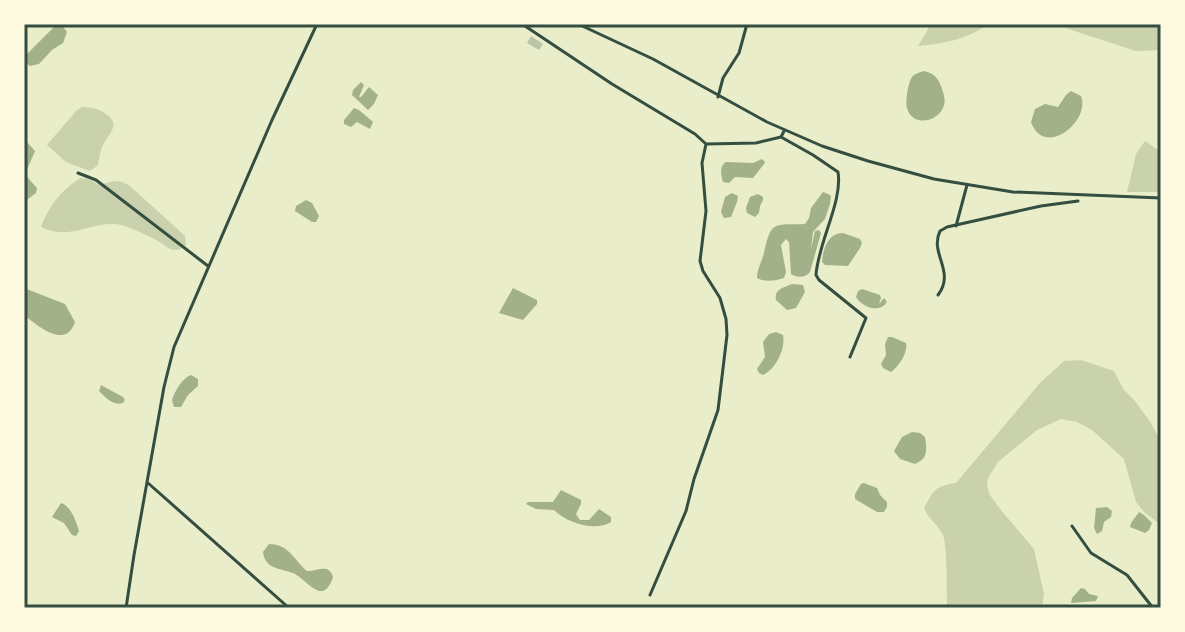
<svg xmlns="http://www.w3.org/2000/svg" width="1185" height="632" font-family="Lora,serif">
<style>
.green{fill:#cad2ad}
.water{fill:#a3b18a}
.building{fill:#bcc5a7}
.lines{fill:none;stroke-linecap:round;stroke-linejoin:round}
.minor{stroke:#344e41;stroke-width:3}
.neatline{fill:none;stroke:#344e41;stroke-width:3}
</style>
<rect width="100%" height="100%" fill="#e9edc9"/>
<path class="green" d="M931,24H989C967,39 944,44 918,46Z
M1053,24H1161V50L1136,51Z
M82,107C92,107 99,109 106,114C122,125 108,134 102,147C100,152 99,159 98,165L90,171L66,162L47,145L76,111Z
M1145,141L1161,152V192H1127L1136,154Z
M80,178L88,179L100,185C112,181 119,179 130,186L185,236L186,245C181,248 180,250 174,250C168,249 163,244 158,241C152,237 129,227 122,225C93,219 73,242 41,227C49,205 61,191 80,178Z
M1081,360L1114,371L1124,390L1135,401L1151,423L1161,442V525L1145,513L1136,502L1124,459L1092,430L1077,422L1061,419L1037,430L998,462L988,478L987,486L990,495L1000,509L1034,549L1044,594L1042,608H947C947,593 947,545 943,535C938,524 928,519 924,508C934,490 935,486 956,483L1040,383L1064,361Z"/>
<path class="water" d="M61,24L67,32L63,43L52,50L39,64L30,66L25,62L24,57L56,25Z
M923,71C933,73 937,76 941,86C943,92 946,99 944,105C940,122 912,128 907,108C905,102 908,83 912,77C914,74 919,73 923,71Z
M361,82L364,85L359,97H361L369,87L378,95L374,104L368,110L352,95L353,90Z
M1071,91L1081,96C1091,121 1044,159 1031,122L1035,109L1045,104L1058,107L1066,95Z
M354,108L359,110L373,122L370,129L357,122L351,127L344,124V120Z
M24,139L35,151L26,172L28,178L37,188L36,193L24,202Z
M762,159L765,162L764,164L753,178L735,177L729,183L723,182C721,175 719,166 726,162L753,163Z
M823,192L828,194L831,196L830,204L825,219L813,232L811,249L815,231L819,230L821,233L810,272C805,278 797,278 791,274L789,242L786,239L781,245L786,272L784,278C776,281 764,282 757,278C757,269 762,261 764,253C771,220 774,225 805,224L809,218L811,208Z
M732,193L738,196L737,202L731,217L724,218L721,212L725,197Z
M758,194L763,197V200L760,206L759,213L755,217L747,213L746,208L750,197Z
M306,200L312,203L319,216L316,222H312L295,211L296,206Z
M843,233L860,239L862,243L860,248L848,266L825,265L822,262C823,249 828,233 843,233Z
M792,284L803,285L805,292L796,308L787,310L776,300C774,289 783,288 792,284Z
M24,288L65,304L75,322C66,350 38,326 24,315Z
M513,288L537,300V304L523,320L499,313Z
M862,289L880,295L881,298L879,304L884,298L887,302C879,314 862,307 856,297L858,291Z
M776,332L783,335C786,349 775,370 763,375L759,373L757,369L765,357L763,342L769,334Z
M888,337H892L906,343C908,353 899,366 891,372L883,368L881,364L886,355L885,344Z
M191,375L198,379V386L188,395L181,407H174L172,400C175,391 182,378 191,375Z
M101,385L123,397L125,400L123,403C113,406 106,398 99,391Z
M912,432L920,433L925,437C927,450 928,459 915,464L900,459L894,451L902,437Z
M864,483L877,488L880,495L887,502V507L884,512H877L855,499V494L861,484Z
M561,490L581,500V504L576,514L580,520H589L599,509L611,517V522C595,532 567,523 554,510L536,509L526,504L528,502H553Z
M61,503C71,506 76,521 79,531L76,536L72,535L64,523L52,517Z
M1107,507L1112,511L1111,517L1104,522L1102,531L1097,534L1094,528L1096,508Z
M1139,512L1144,515L1152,523L1149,530L1145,533L1130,527L1131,523Z
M269,544C289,544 294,560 307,571C318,571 329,563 333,577C323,608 307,579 293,573C279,568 265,569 263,552Z
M1081,588L1085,589L1089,594L1098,596L1096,601L1071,603L1072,598Z"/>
<path class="building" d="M531,36L543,44L539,50L527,43Z"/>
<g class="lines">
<path class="minor" d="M522,24L612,84L695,134L706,144
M578,24L653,59L767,122L822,146L868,161L934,179L1013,192L1161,198
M718,97L723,78L739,53L747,24
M781,137L813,155L838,172C843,201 818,243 816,275L819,280L866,318L850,357
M706,144L756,143L781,137L784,131
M78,173L96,180L208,266
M956,226L967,185
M938,295C956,271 929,254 940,231L947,227L1041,206L1078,201
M148,483L289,608
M1072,526L1091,553L1127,575L1153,608
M650,595L686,511L694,479L718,410L727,335L726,319L720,298L703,271L700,261L706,211L702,163L706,144
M126,608L134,555L164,387L174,347L272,120L317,24"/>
</g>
<rect width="1185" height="632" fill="none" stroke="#fefae0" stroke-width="52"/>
<rect x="26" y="26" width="1133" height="580" class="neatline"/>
</svg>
